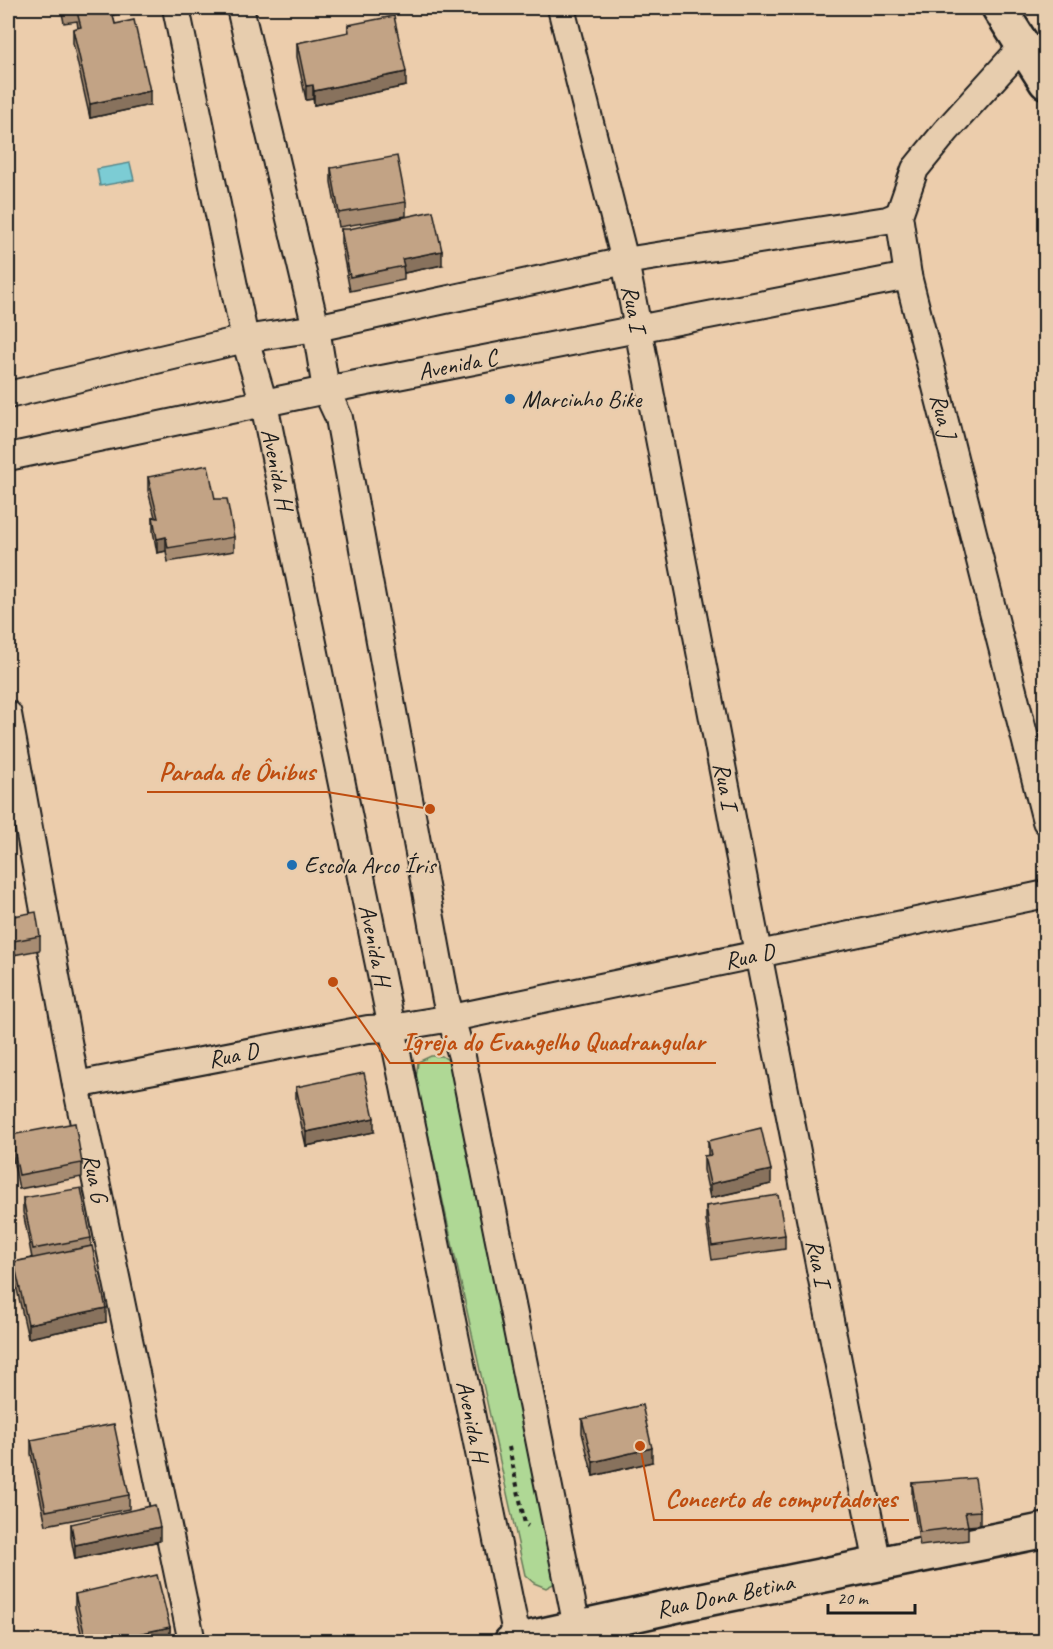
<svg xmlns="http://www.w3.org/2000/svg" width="1053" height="1649" font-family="Caveat,sans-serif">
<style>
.green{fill:#afd895;stroke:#667a58;stroke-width:1.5}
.water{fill:#7bccd4;stroke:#55868a;stroke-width:1.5}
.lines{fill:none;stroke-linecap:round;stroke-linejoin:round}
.street-casing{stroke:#1c1c1c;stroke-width:30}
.secondary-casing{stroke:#1c1c1c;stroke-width:38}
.path{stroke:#1c1c1c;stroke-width:4;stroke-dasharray:4.5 4.5;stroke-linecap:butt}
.street{stroke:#e7cdae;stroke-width:26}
.secondary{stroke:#e7cdae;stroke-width:33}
.wall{fill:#a78c72;stroke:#1c1c1c;stroke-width:1.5}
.shaded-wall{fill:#88725d;stroke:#1c1c1c;stroke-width:1.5}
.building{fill:#c2a385;stroke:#1c1c1c;stroke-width:1.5}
.poi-dot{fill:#1f6fb2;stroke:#e7cdae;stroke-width:2}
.labels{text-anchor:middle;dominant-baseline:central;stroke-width:4.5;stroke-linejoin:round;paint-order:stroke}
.street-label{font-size:24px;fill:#1c1c1c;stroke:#e7cdae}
.poi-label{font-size:24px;fill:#1c1c1c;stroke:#e7cdae;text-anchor:start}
.leader{fill:none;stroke:#bf4d0f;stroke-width:2}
.callout-dot{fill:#bf4d0f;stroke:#e7cdae;stroke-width:2}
.callout-label{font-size:26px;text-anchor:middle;font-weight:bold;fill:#bf4d0f;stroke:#e7cdae;stroke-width:4.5;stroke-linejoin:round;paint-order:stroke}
</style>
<rect width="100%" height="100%" fill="#eccdac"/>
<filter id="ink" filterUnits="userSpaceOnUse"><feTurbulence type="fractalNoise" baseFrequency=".0167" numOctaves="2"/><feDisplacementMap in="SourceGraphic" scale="12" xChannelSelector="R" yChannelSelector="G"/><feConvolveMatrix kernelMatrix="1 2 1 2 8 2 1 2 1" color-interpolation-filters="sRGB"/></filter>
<g filter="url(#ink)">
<path class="green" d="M431,1056H442L454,1064L555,1583L546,1588L534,1583L525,1575L416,1079L418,1062Z"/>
<path class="water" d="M130,163L134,180L100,186L97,169Z"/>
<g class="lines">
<g class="street-casing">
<g id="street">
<path id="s1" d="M176,8L245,339L264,404L515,1628L519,1639"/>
<path d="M240,8L316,328L326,390L339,418L446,1000L462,1057L577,1627"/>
<path id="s2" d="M561,8L625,261L758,953L878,1565"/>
<path id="s3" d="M1023,46L946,131L915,169L899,215L908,276L1046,821"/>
<path d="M8,395L245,339L316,328L625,261L887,220L899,215"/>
<path id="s4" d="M8,457L326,390L908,276"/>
<path id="s5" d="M8,714L76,1085L192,1642"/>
<path id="s6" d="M76,1085L368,1029L391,1028L452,1018L1046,894"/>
</g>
</g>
<g class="secondary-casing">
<g id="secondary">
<path d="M999,8L1046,82"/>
<path id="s7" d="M511,1642L692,1602L1046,1530"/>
</g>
</g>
<path class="path" d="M509,1447L525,1524L528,1526"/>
<use href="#street" class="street"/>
<use href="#secondary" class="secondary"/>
</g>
<path class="wall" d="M61,8H130V12L113,15L115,24L150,105L90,118L73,43V29L78,28L77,21L64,23Z
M348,25L406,86L314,105L313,99L306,100L297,57V43L348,33Z
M331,168L406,202V216L339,227L331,182Z
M341,229L442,265L404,273V280L350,291L341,243Z
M148,477L215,499L234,537V551L168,562L166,551L157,553L153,531V517H155L148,491Z
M8,917L40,936V950L8,956Z
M296,1087L374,1132L306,1146L296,1101Z
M11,1135L82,1163V1177L19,1189L11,1149Z
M708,1141L771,1184L710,1198L704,1170V1156H708Z
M23,1198L91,1238V1246L106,1322L28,1338L14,1276V1262L32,1258L23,1212Z
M706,1206L785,1235V1249L712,1260L706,1220Z
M582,1419L652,1462L593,1476L582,1433Z
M31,1440L129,1495V1509L46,1525L31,1454Z
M912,1483L980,1511V1525L968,1526V1540L920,1546L912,1497Z
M71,1524L160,1541L75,1559L71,1538Z
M75,1594L170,1627V1641H83L75,1608Z"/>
<path class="shaded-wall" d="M406,72V86L314,105V91Z
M313,85V99L306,100V86Z
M150,91V105L90,118V104Z
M442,251V265L404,273L402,259Z
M166,537V551L157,553V539Z
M374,1118V1132L306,1146V1132Z
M771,1170V1184L710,1198V1184Z
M106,1308V1322L28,1338V1324Z
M652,1448V1462L593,1476V1462Z
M160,1527V1541L75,1559V1545Z
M170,1627V1641H106Z"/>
<path class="building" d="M97,8H111L115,24L134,20L150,91L90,104L73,29L81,27L77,12Z
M394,16L406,72L314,91L313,85L306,86L297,43L349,32L348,25Z
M397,156L406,202L339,213L331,168Z
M433,211L442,251L402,259L404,266L350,277L341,229H349Z
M208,465L215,499H227L234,537L168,548L166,537L157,539L153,517L158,518L148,477Z
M36,912L40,936L8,942V917Z
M364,1073L374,1118L306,1132L296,1087Z
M75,1123L82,1163L19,1175L11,1135Z
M761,1128L771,1170L710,1184L704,1156L711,1155L708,1141Z
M81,1188L91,1238L33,1249L23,1198Z
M778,1195L785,1235L712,1246L706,1206Z
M92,1246L106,1308L28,1324L14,1262Z
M642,1405L652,1448L593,1462L582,1419Z
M114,1424L129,1495L46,1511L31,1440Z
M975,1478L980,1511L965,1512L968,1526L920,1532L912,1483Z
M155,1505L160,1527L75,1545L71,1524Z
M157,1575L170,1627L106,1641H86L75,1594Z
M169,1637L170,1641H150Z"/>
</g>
<g class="poi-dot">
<circle cx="510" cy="399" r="6"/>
<circle cx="292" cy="865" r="6"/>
</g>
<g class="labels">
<g class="street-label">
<text stroke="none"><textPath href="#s2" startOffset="309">Rua I</textPath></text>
<text stroke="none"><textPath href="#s4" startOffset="459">Avenida C</textPath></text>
<text stroke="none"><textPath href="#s3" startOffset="418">Rua J</textPath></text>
<text stroke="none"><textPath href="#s1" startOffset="472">Avenida H</textPath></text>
<text stroke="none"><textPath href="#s2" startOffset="795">Rua I</textPath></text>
<text stroke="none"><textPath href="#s1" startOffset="958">Avenida H</textPath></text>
<text stroke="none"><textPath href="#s6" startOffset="686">Rua D</textPath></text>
<text stroke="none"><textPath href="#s6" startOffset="160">Rua D</textPath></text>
<text stroke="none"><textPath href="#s5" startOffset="472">Rua G</textPath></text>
<text stroke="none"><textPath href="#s2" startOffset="1281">Rua I</textPath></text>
<text stroke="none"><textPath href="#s1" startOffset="1444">Avenida H</textPath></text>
<text stroke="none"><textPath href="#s7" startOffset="219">Rua Dona Betina</textPath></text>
</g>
<g class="poi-label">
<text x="522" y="399">Marcinho Bike</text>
<text x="304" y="865">Escola Arco Íris</text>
</g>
</g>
<path class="leader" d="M430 809L327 792H147M333 982L390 1063H716M640 1446L654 1520H909"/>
<g class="callout-dot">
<circle cx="430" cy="809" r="6"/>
<circle cx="333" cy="982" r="6"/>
<circle cx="640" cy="1446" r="6"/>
</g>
<g class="callout-label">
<text x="237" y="780">Parada de Ônibus</text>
<text x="553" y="1050">Igreja do Evangelho Quadrangular</text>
<text x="781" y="1507">Concerto de computadores</text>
</g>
<rect width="1053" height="1649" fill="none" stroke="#e7cdae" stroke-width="30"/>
<rect x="15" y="15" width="1023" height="1619" fill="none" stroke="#1c1c1c" stroke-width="2" filter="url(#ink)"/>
<path d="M828 1604v9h87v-9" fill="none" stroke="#1c1c1c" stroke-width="3"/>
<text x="837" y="1604" font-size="18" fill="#1c1c1c" stroke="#e7cdae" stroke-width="4.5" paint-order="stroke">20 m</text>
</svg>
